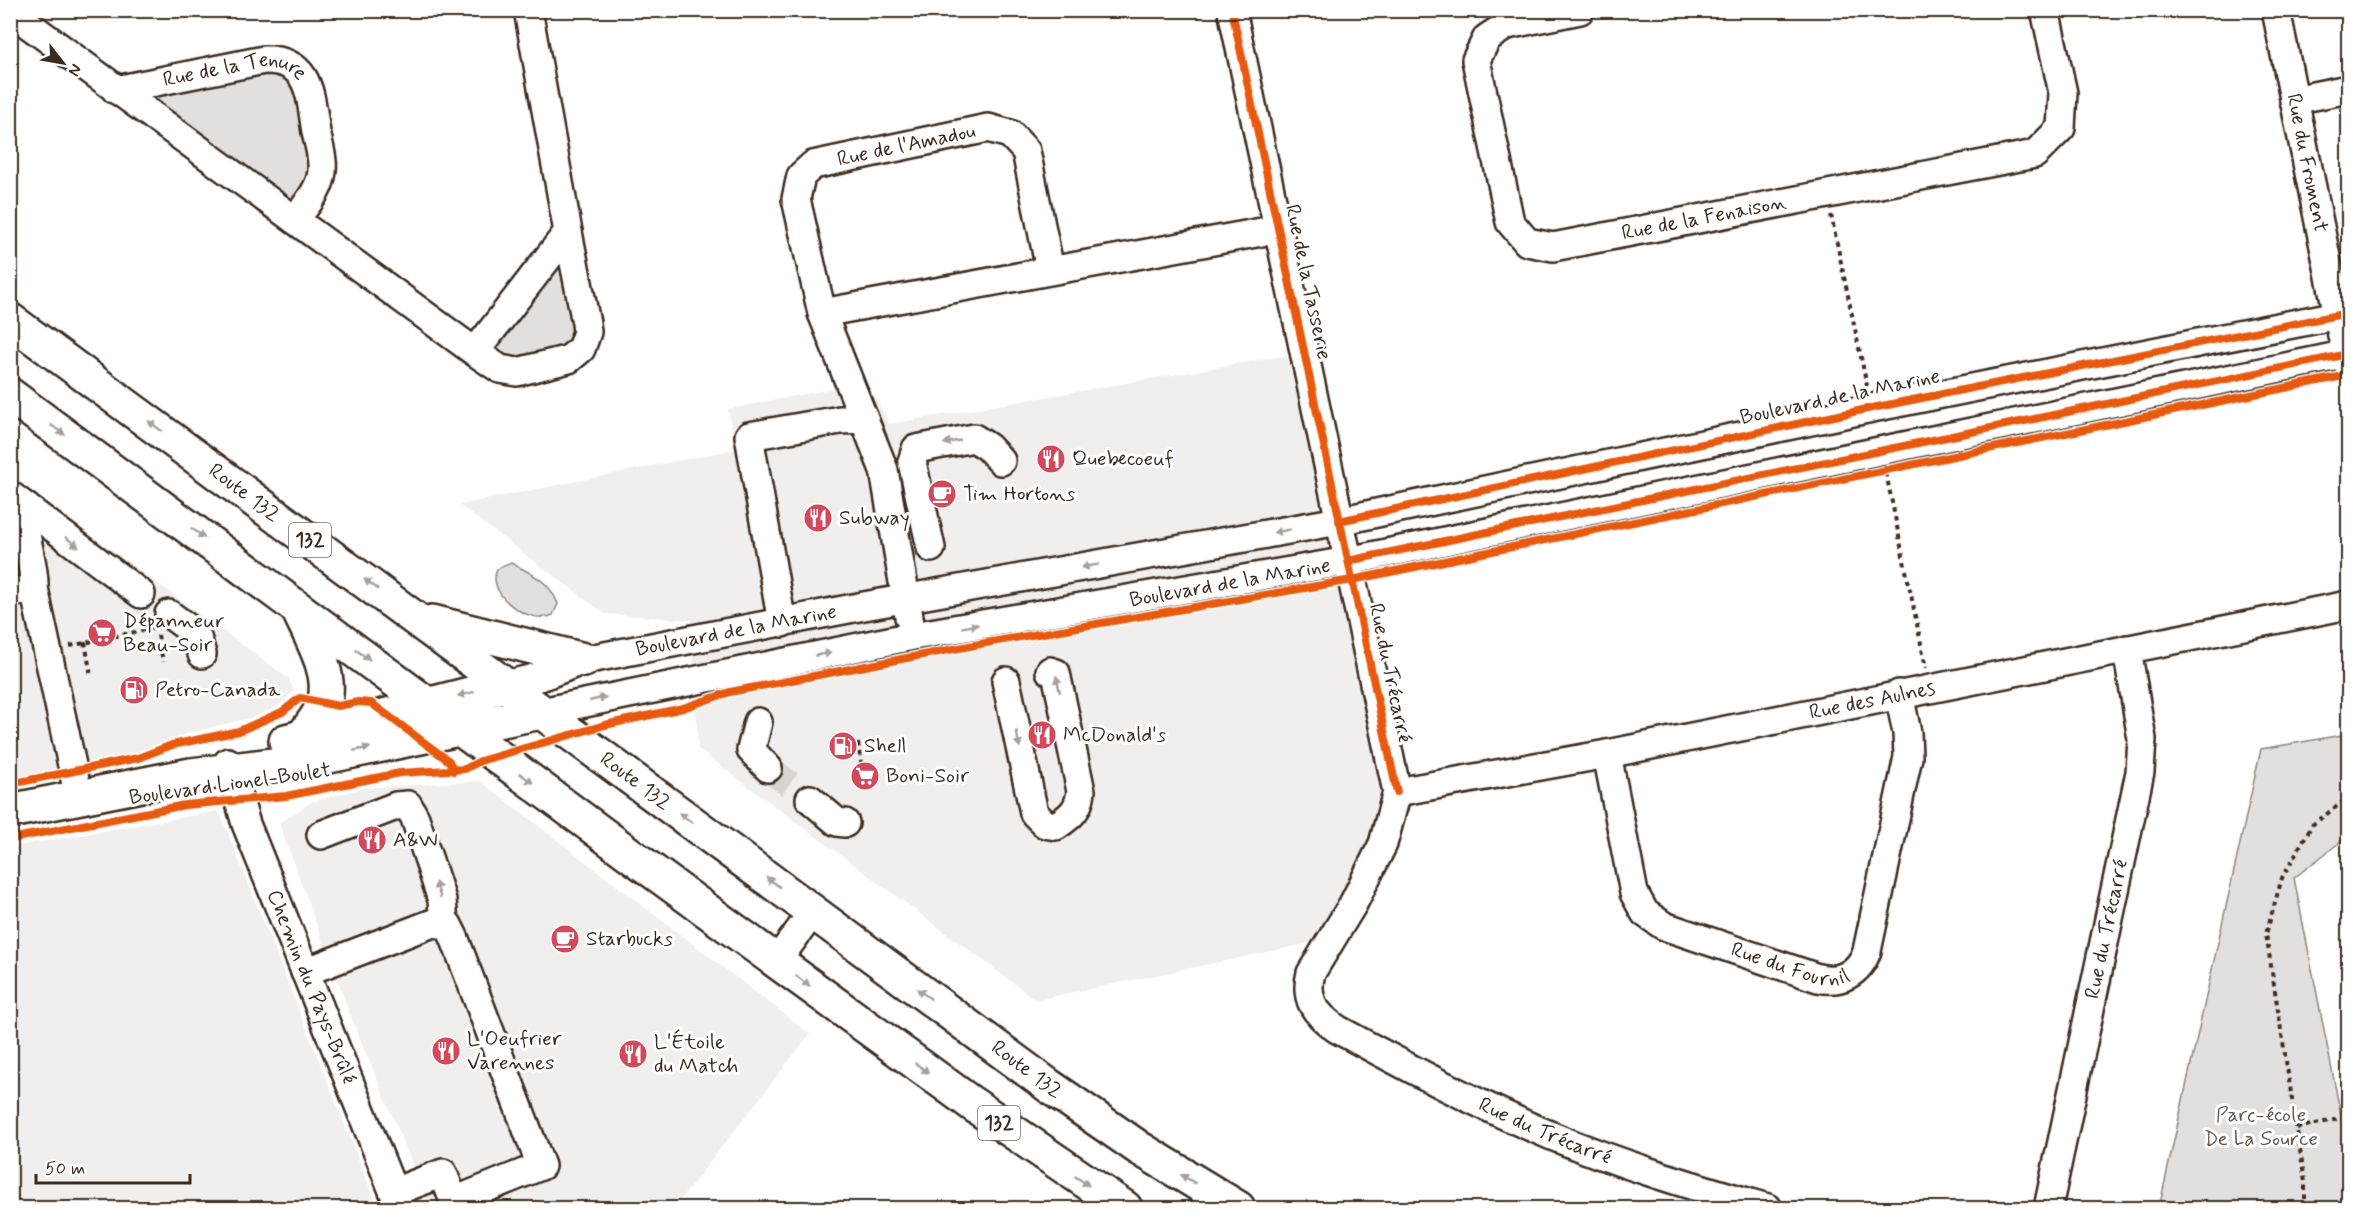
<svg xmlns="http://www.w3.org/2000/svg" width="2359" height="1219" font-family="Mynerve,sans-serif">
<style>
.built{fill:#f1efee}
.green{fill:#e2e0de;stroke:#8e857e;stroke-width:1.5}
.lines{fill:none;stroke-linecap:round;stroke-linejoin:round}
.minor-tunnel{stroke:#d8d4d2;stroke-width:27;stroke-dasharray:27 14;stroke-linecap:butt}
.minor-casing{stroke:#3b2a1e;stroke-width:32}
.major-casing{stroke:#3b2a1e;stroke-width:38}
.highway-casing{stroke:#3b2a1e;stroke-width:38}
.path{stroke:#3b2a1e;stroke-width:4;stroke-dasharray:4.5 4.5;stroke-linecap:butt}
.minor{stroke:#fff;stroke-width:27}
.major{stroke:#fff;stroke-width:33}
.highway{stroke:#fff;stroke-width:33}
.cycleway-casing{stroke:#fff;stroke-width:11}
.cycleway{stroke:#e8590c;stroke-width:8}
.oneway{fill:#a79f9a}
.labels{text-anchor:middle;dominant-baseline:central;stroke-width:6;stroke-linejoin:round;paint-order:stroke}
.shield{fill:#fff;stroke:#766a62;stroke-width:1.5}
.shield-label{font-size:20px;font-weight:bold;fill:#3b2a1e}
.street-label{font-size:21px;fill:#3b2a1e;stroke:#fff}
.poi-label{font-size:21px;fill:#3b2a1e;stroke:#fff;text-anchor:start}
.park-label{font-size:21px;fill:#65584e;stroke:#fff}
</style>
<rect width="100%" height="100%" fill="#fff"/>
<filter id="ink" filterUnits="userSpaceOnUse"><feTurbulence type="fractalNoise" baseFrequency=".0167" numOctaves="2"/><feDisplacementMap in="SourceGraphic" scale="12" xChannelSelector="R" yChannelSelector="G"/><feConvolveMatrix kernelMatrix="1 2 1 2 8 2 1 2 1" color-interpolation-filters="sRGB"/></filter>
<g filter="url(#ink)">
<path class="built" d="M1287,355L1388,786L1375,832L1311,943L1036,1000L698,749L692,620L605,614L459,505L736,449L728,409L866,382L890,424Z
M10,476L289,679L294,691L279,706L254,717L188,733L135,753L11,778Z
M480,781L810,1034L674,1208H431L351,1017L279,823L312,802L363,788Z
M219,811L378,1208H11V847Z"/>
<path class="green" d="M287,63L323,169L295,220L116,90Z
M568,232L585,341L517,372L475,352Z
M511,563C532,574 549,580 558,604L553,615C530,626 485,595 497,569Z
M2348,734V836L2294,878L2348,1151V1208H2159L2261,749Z"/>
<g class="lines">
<path class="minor-tunnel" d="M768,768L810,799"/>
<g class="minor-casing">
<g id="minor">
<path d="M528,10L568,232"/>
<path id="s1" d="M1232,10L1397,792L1383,844L1353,904L1311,973C1304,999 1315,1014 1337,1029C1407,1067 1478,1105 1552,1136C1622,1165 1695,1187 1768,1208"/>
<path id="s2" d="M1580,10L1507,25L1487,38L1476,60L1510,222L1527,242L1553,247L2035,154L2061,128L2063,93L2045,10"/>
<path id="s3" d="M2276,10L2348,365"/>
<path d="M10,11L475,352"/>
<path id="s4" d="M116,90L264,60C311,59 310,96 316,132C319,146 325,163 321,177C318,193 304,207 295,220"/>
<path d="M2294,100L2348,89"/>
<path d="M568,232L586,323L587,332L581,349L569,359L517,372L500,369L475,352Z"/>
<path d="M822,313L1278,229"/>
<path d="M10,495L141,594"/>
<path d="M26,507C19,525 36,565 34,588L79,798"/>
<path d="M931,548L912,462L916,449L974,438L988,447L1001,461"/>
<path d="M10,593L34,588"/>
<path d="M169,614L196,634L202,654"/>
<path id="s5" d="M909,617L884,470L822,313L796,199L801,176L813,165L988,128L1010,134L1026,151L1050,270"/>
<path d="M782,623L749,436L840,420L864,419"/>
<path d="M1006,681L1034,813L1045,824L1056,826C1071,816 1079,810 1081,791L1056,673L1050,671"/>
<path id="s6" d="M505,685L543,676L584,660L864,606L1339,521L1872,408L2348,313"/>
<path d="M541,712L913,636L1348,561L2348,354"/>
<path d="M758,722L751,750L768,768"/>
<path id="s7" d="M1607,754L1634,893L1645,913L1664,926L1818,978C1841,983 1859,973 1867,951L1908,757L1907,733L1899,694"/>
<path id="s8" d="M228,762L246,824L400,1208"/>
<path id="s9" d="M1397,792L1607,754L2348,605"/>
<path d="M810,799L837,822L845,823"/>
<path d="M321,835L396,806L408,805L415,818L442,900L444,923"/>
<path d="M776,962L813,912"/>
<path d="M305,972L433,923L448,925L454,937L541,1166L454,1201L443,1173L394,1192"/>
<path id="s10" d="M2048,1208L2140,772L2142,739L2127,649"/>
</g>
</g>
<g class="major-casing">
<path id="major" d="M286,741L505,685
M10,811L191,775L305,761L541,712"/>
</g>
<g class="highway-casing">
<g id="highway">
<path id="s11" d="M10,320L1049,1086L1139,1148L1238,1208"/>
<path d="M10,395L632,856L971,1103L1125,1208"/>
<path d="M298,609C310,636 334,674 324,703C320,715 311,725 304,735"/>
<path d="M432,622L584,660"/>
</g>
</g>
<path class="path" d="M1831,215L1867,386
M1886,473L1926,668
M158,635L163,662
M85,642L91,676
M70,646L154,628
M858,743L862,768
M2297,1128L2348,1117
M2305,1208V1182L2266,934L2282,878L2312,825L2348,798"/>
<use href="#minor" class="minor"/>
<use href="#major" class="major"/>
<use href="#highway" class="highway"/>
<g class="cycleway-casing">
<path id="cycleway" d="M1232,10L1397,792
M1339,521L1872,408L2348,313
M1348,561L2348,354
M10,784L138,758L172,745L239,731L282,712L300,698L338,706L358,702L371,703L449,761L454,771
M10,839L185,805L286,796L400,773L465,769L480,761L605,725L683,708L730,692L980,644L1352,580L2348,375"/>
</g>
<use href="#cycleway" class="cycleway"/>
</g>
<defs><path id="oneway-solid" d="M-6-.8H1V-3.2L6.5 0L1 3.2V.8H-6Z" transform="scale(1.5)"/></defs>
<g class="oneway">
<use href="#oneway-solid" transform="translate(155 426) rotate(-144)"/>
<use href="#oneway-solid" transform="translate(58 430) rotate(36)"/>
<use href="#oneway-solid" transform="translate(952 442) rotate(169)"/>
<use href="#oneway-solid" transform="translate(1282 531) rotate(170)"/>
<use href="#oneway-solid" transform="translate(198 533) rotate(36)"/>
<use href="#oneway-solid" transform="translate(72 542) rotate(37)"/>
<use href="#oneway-solid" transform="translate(1090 566) rotate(170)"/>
<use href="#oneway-solid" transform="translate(371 584) rotate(-144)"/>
<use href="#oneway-solid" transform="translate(970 626) rotate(-10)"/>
<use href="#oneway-solid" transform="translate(823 654) rotate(-11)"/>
<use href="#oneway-solid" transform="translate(363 655) rotate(36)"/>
<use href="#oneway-solid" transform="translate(1058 684) rotate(-102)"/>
<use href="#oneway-solid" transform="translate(466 694) rotate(166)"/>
<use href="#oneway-solid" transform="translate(598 699) rotate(-13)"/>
<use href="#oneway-solid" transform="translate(1018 739) rotate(78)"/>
<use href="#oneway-solid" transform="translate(362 749) rotate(-11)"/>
<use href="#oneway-solid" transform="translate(526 778) rotate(37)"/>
<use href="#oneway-solid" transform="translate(686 818) rotate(-144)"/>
<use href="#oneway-solid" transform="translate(773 882) rotate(-143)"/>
<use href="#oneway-solid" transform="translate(438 890) rotate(-108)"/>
<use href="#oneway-solid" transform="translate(803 981) rotate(36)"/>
<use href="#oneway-solid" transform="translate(924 994) rotate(-144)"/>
<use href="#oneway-solid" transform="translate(922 1068) rotate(36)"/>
<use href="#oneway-solid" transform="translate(1188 1179) rotate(-149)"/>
<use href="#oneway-solid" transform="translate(1082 1181) rotate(34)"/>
</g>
</g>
<defs>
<g id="restaurant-disc" transform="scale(1.5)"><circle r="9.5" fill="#d1495b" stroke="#fff"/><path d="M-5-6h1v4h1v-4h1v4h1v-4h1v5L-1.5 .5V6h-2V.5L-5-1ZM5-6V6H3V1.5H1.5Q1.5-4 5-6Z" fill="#fff"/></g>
<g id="cafe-disc" transform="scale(1.5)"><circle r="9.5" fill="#d1495b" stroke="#fff"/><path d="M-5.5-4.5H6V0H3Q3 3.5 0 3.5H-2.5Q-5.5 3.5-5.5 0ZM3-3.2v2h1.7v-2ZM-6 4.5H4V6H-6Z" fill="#fff"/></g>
<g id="supermarket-disc" transform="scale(1.5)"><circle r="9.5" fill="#d1495b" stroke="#fff"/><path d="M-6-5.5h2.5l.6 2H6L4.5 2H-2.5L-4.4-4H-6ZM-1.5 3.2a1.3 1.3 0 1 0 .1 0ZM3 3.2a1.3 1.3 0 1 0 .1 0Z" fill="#fff"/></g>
<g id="fuel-disc" transform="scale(1.5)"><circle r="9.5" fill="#d1495b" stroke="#fff"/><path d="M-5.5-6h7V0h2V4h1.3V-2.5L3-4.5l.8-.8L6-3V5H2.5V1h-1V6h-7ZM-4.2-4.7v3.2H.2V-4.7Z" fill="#fff"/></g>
</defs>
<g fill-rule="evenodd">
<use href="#restaurant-disc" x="1051" y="459"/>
<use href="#cafe-disc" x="942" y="494"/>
<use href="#restaurant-disc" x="818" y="518"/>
<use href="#supermarket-disc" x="102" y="633"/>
<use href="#fuel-disc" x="134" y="690"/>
<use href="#restaurant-disc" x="1042" y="735"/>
<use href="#fuel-disc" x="843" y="746"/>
<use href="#supermarket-disc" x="865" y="776"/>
<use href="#restaurant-disc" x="372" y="840"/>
<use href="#cafe-disc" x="565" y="939"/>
<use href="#restaurant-disc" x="446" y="1051"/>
<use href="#restaurant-disc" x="633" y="1054"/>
</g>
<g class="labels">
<g class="shield">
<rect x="289" y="523" width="42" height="34" rx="4.5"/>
<rect x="978" y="1106" width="42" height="34" rx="4.5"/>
</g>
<g class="shield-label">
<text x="310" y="540">132</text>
<text x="999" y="1123">132</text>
</g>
<g class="street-label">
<text stroke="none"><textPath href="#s4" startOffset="122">Rue de la Tenure</textPath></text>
<text stroke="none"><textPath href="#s5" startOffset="570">Rue de l'Amadou</textPath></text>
<text stroke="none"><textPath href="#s3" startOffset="156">Rue du Froment</textPath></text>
<text stroke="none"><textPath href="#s2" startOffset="495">Rue de la Fenaison</textPath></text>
<text transform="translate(1308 282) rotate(78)">Rue de la Tasserie</text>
<text transform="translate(1840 397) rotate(-12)">Boulevard de la Marine</text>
<text stroke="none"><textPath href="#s11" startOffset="291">Route 132</textPath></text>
<text transform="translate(1230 583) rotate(-10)">Boulevard de la Marine</text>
<text stroke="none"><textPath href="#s6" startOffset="238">Boulevard de la Marine</textPath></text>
<text transform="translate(1390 673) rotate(78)">Rue du Trécarré</text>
<text stroke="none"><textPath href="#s9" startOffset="484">Rue des Aulnes</textPath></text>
<text stroke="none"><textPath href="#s11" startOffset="777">Route 132</textPath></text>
<text transform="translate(230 784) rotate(-8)">Boulevard Lionel-Boulet</text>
<text stroke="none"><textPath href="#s10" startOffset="285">Rue du Trécarré</textPath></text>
<text stroke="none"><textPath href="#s7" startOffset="320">Rue du Fournil</textPath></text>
<text stroke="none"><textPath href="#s8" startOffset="240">Chemin du Pays-Brûlé</textPath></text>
<text stroke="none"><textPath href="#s11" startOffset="1263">Route 132</textPath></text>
<text stroke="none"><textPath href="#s1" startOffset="1300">Rue du Trécarré</textPath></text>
</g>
<g class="poi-label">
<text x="1072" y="459">Quebecoeuf</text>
<text x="963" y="494">Tim Hortons</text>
<text x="839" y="518">Subway</text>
<text x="123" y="621">Dépanneur<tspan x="123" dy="24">Beau-Soir</tspan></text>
<text x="155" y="690">Petro-Canada</text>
<text x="1063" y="735">McDonald's</text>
<text x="864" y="746">Shell</text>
<text x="886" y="776">Boni-Soir</text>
<text x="393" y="840">A&amp;W</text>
<text x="586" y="939">Starbucks</text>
<text x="467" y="1039">L'Oeufrier<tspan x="467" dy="24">Varennes</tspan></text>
<text x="654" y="1042">L'Étoile<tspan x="654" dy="24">du Match</tspan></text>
</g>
<g class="park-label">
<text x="2261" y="1115">Parc-école<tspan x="2261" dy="24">De La Source</tspan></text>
</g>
</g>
<rect width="2359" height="1219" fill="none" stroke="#fff" stroke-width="36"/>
<rect x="18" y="18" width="2323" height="1183" fill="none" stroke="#3b2a1e" stroke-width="2" filter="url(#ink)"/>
<g transform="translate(63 63) rotate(121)" stroke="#ffffff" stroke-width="4.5" paint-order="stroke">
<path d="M0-4.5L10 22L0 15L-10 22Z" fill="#3b2a1e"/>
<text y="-9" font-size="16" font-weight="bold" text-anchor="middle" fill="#3b2a1e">N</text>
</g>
<path d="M36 1174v9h154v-9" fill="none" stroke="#3b2a1e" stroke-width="3"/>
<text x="45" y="1174" font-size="18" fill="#3b2a1e" stroke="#ffffff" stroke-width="4.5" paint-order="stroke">50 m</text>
</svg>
